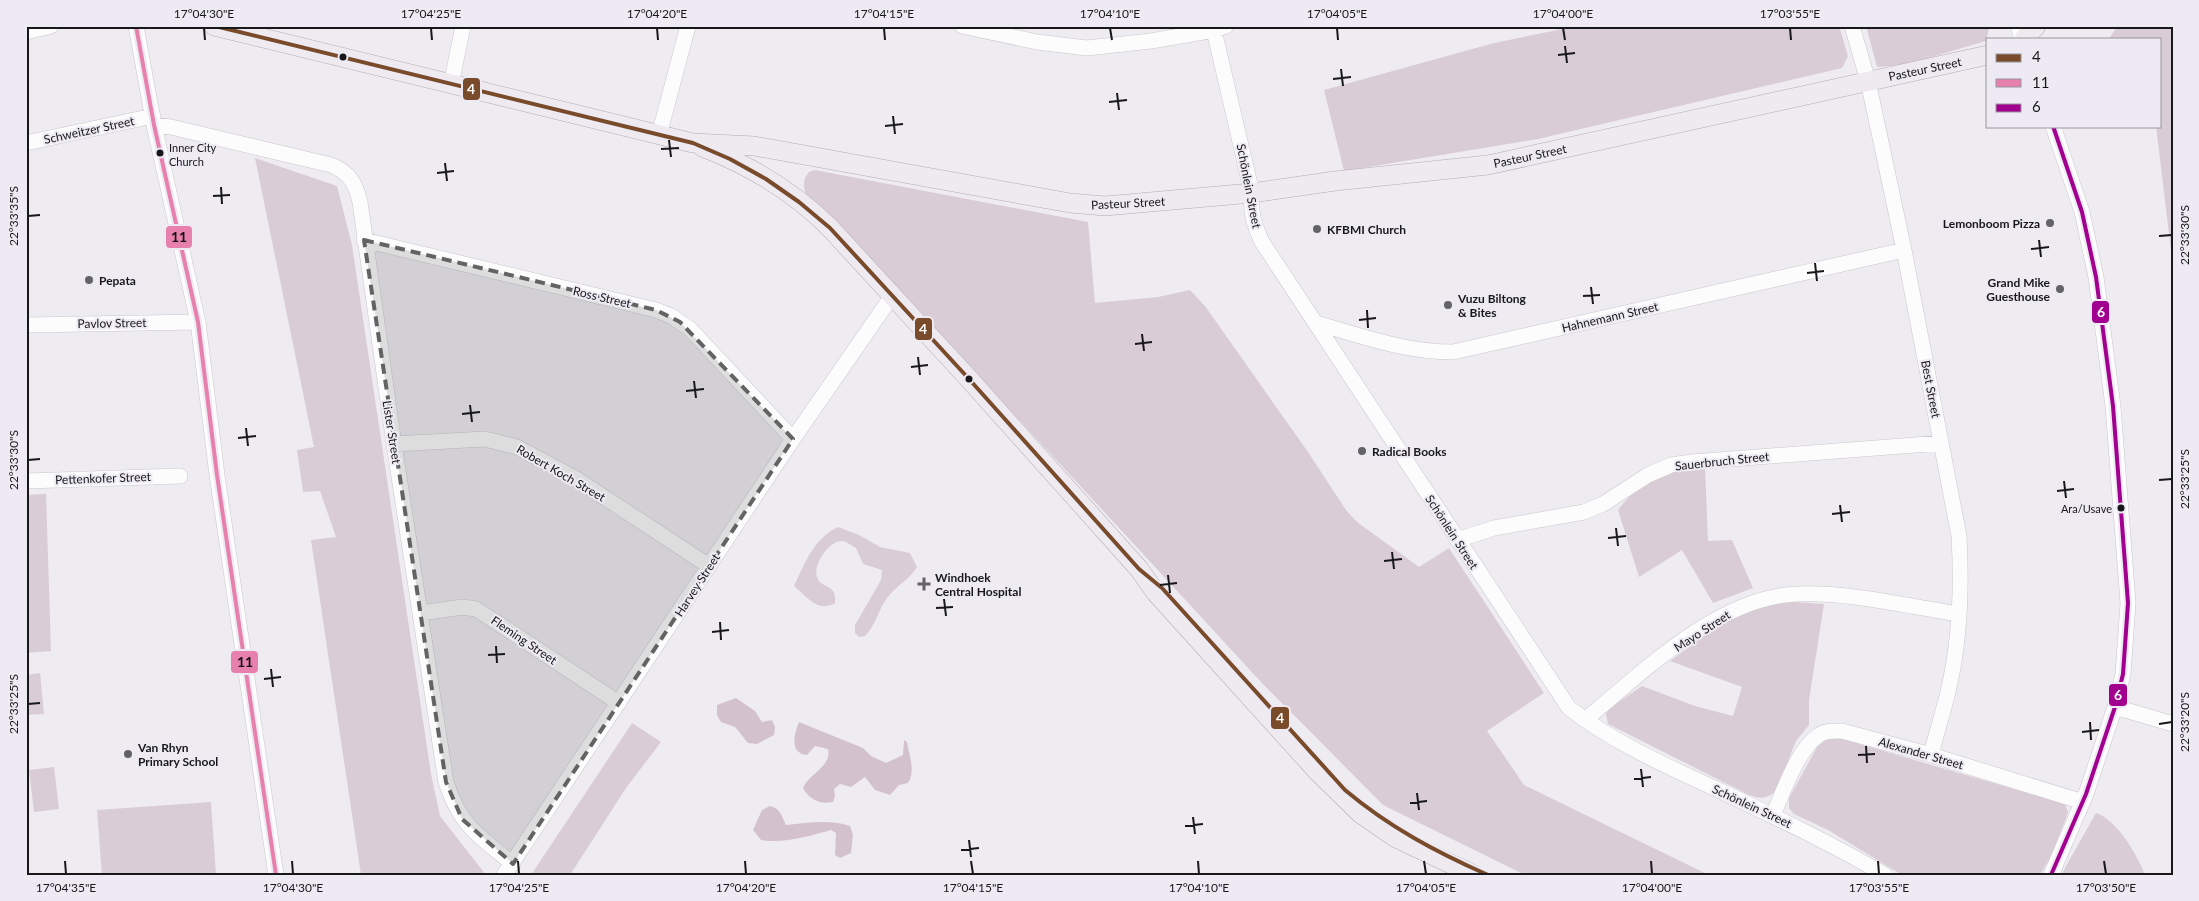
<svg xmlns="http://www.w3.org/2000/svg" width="2199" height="901" font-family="Lato,sans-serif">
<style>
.green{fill:#daccd6}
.forest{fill:#d4c1ce}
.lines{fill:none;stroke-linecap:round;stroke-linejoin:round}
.minor-casing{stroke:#c9c7cb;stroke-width:16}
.major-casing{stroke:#b3abb5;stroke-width:20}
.minor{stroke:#fcfcfd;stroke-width:15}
.major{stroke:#eeeaef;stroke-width:19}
.bus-1-casing{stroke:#edeaf3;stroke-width:8}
.bus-2-casing{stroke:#edeaf3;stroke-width:8}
.bus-3-casing{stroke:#edeaf3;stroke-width:8}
.bus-1{stroke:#7a4b2a;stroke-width:4}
.bus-2{stroke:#e880ae;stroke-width:4}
.bus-3{stroke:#a2008e;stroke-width:4}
.marked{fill:#636265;fill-opacity:0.2;stroke:#636265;stroke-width:4;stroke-dasharray:10 6;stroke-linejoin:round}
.ticks{fill:none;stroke:#18171a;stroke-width:2}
.bus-dot{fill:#18171a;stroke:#edeaf3;stroke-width:2}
.poi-dot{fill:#636265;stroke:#edeaf3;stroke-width:2}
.labels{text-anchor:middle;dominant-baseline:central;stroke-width:4;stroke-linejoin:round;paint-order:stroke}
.bus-label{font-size:11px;fill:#18171a;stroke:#edeaf3;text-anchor:start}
.street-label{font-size:12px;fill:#18171a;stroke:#edeaf3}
.poi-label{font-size:12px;font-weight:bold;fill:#18171a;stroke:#edeaf3;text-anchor:start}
.line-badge{stroke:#edeaf3;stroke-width:2}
.badge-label{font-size:14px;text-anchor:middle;font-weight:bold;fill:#fff}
.pale-badge-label{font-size:14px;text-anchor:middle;font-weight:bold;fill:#111}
.neatline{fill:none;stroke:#18171a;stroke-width:2}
.ticks-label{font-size:12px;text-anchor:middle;fill:#18171a}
</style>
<rect width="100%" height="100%" fill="#eeecf1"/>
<path class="green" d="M1577,26H1839L1848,56L1842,68L1538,139L1344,171L1324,90L1494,43Z
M1866,26H1988L1989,28L1986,41L1904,65L1877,67Z
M2117,26H2173V267L2156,126H2160V39H2109Z
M255,158L337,186L352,245L431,774L440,816L486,875H361L311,540L336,537L320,491L303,492L297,450L314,447Z
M815,170L1088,222L1095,303L1158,297L1190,290L1205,306L1308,452L1346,510L1357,522L1419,567L1449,548L1544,693L1487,731L1524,785L1709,875H1525L1383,805L1261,682L882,271L807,197C803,188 802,180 809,172Z
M1705,468L1708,541L1732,540L1753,588L1713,603L1682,550L1639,577L1618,510C1623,504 1628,497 1634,492C1654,474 1679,469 1705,468Z
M46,494L51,651L26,653V495Z
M838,527L859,535L880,547L910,553L917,567C910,579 896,586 887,598C878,610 876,625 865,636L859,637L855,633V625L881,580L882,570L863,564L856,548C852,546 846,541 842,541C828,541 813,565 817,577C821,590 837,582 835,603C818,613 807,597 794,586C805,563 814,538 838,527Z
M1794,602L1824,604L1809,700V725L1796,741L1776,791C1766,799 1761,799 1749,795L1608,724L1606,714L1610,708L1642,686L1695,706L1733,716L1742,687L1670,661L1731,616L1779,603Z
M40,673L44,714L26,715V675Z
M632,723L661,742L626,788L570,875H531Z
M1839,738L2065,804L2068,812L2066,818L2051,856L2040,875H1902L1828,830L1794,814L1789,808V798L1817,747L1826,740Z
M54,767L59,809L34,812L29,770Z
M211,802L216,875H102L97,810Z
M2096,813C2117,820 2137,854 2145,875H2061Z"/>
<path class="forest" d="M736,698L755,711L762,722L772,720L775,727L774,735L757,744L748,743L735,727L721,722L717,715V705Z
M799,722L863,748L871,756L886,763L903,755L904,740L907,742C909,755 916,771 908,783L899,785L890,795L875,790L865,777L851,787L840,784L834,789L835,796L833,802C820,805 809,799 803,788C809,773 832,767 828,749L815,746L807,755C789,753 794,734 799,722Z
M770,806C781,809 781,815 786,825C808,823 828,819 850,826L853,835L851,853L840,858L835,855L836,833L831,830C809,836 784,844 761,840L753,830L762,810Z"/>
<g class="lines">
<g class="minor-casing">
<path id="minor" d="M136,26L154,125L198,322L217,475L276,875
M962,26L1037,42L1087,48L1151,41L1215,30L1226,26
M1213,26L1252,193C1250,212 1254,225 1262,242L1569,708C1613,742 1662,764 1712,787C1771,815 1829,842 1885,875
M1852,26L1868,81L1904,250L1959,536C1962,588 1960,641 1948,692C1943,713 1936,734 1931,755
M2018,26L2022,39
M26,32L51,26
M451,85L463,26
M154,125L171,127L331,165C349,172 356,184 360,202L394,444L446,782C460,826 479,836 513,864
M659,135L688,26
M26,143L153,116
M364,240L656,310L671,316L690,329L793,439
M1316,323C1361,336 1405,352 1453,352L1904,250
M26,325L198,322
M394,444L485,439L517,447L575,478L709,566
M26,481L180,476
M1457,540L1494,528L1584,512L1603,504L1648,475L1671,465L1692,462L1941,443
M421,613L463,607L476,609L619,703
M2115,707L2173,724
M1585,720C1643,672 1718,597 1797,594C1851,592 1906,606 1959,614
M1773,815C1783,793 1798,748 1819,735C1826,730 1834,731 1842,731L1931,755L2083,802
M504,875L793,439L892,296
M2051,875L2086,794L2115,707L2123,674L2128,603L2113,406L2096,277L2082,212L2053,126"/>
</g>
<g class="major-casing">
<path id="major" d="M214,26L693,143L754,146L1070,203L1105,206L1252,193L1335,181L1488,165L1988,55
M2024,39L2036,26
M702,147C749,165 794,192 830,228L969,379L1139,569L1156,593L1317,771L1361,814L1396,838L1474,875"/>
</g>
<use href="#minor" class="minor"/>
<use href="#major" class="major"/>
<g class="bus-1-casing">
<path id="bus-1" d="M215,26L693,143L730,159L766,179L799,202L830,228L969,379L1139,569L1162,588L1345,790C1389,827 1436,852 1488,875"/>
</g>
<g class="bus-2-casing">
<path id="bus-2" d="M136,26L154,125L198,322L217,475L276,875"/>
</g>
<g class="bus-3-casing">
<path id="bus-3" d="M2051,875L2086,794L2115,707L2123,674L2128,603L2113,406L2096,277L2082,212L2053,126"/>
</g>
<use href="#bus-1" class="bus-1"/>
<use href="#bus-2" class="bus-2"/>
<use href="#bus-3" class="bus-3"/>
</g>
<path class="marked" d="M364,240L656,310L680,322L793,439L513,864L462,819L446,782Z"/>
<path class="ticks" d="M204,28L205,40M431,28L432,40M657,28L658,40M884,28L885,40M1110,28L1112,40M1337,28L1338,40M1563,28L1565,40M1790,28L1791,40M1565,46L1567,63M1558,55L1575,53M1341,69L1343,86M1333,79L1351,77M1117,93L1119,110M1109,102L1127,100M893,116L895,134M885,126L903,124M669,140L671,157M661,149L679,148M445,163L447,181M437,173L454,171M221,187L222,204M213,196L230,195M28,216L40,215M2159,236L2172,235M2039,240L2041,257M2031,249L2049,247M1815,263L1817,281M1807,273L1824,271M1591,287L1593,304M1583,296L1600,295M1367,310L1368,328M1359,320L1376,318M1142,334L1144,351M1135,344L1152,342M918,357L920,375M911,367L928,365M694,381L696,398M686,391L704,389M470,405L472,422M462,414L480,412M246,428L248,446M238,438L256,436M28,460L40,459M2159,480L2172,479M2064,481L2066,498M2057,491L2074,489M1840,505L1842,522M1832,514L1850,512M1616,528L1618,546M1608,538L1626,536M1392,552L1394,569M1384,561L1402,559M1168,575L1170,593M1160,585L1177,583M944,599L946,616M936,608L953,607M720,622L721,640M712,632L729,630M496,646L497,663M488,655L505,654M271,669L273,687M264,679L281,677M28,704L40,703M2090,722L2091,740M2159,724L2172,722M2082,732L2099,730M1866,746L1867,763M1858,755L1875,754M1641,769L1643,787M1634,779L1651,777M1417,793L1419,810M1410,803L1427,801M1193,817L1195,834M1185,826L1203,824M969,840L971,857M961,850L979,848M65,861L66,874M292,861L293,874M518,861L519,874M745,861L746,874M971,861L973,874M1198,861L1199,874M1424,861L1426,874M1651,861L1652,874M1878,861L1879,874M2104,861L2106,874"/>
<g class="bus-dot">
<circle cx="343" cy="57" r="4.5"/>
<circle cx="160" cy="153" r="4.5"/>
<circle cx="969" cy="379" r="4.5"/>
<circle cx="2121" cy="508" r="4.5"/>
</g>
<g class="poi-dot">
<circle cx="2050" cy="223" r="5"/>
<circle cx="1317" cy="229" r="5"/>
<circle cx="89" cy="280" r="5"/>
<circle cx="2060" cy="289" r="5"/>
<circle cx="1448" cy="305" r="5"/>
<circle cx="1362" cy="451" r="5"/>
<path d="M921.5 576.5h5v5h5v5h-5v5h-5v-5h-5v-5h5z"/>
<circle cx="128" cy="754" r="5"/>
</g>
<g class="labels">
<g class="bus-label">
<text x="169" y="147">Inner City<tspan x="169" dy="14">Church</tspan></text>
<text x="2112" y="508" text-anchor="end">Ara/Usave</text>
</g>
<g class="street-label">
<text transform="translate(1925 69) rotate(-12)">Pasteur Street</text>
<text transform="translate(89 130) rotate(-12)">Schweitzer Street</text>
<text transform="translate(1530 156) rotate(-12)">Pasteur Street</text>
<text transform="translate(1249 186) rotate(79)">Schönlein Street</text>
<text transform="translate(1128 203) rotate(-3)">Pasteur Street</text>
<text transform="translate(602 297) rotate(13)">Ross Street</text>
<text transform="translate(1610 317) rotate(-13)">Hahnemann Street</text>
<text transform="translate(112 323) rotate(-1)">Pavlov Street</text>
<text transform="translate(1931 389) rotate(79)">Best Street</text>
<text transform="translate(392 432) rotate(81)">Lister Street</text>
<text transform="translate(1722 461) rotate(-6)">Sauerbruch Street</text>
<text transform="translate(561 473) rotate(30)">Robert Koch Street</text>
<text transform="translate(103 478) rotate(-2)">Pettenkofer Street</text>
<text transform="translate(1452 532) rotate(57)">Schönlein Street</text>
<text transform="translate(697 585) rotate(-57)">Harvey Street</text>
<text transform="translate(1702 631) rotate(-33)">Mayo Street</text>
<text transform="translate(524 640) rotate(34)">Fleming Street</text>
<text transform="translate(1921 753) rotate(16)">Alexander Street</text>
<text transform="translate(1752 806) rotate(25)">Schönlein Street</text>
</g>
<g class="poi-label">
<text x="2040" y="223" text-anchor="end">Lemonboom Pizza</text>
<text x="1327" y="229">KFBMI Church</text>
<text x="99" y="280">Pepata</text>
<text x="2050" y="282" text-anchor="end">Grand Mike<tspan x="2050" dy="14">Guesthouse</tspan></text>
<text x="1458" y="298">Vuzu Biltong<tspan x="1458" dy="14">&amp; Bites</tspan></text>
<text x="1372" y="451">Radical Books</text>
<text x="935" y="577">Windhoek<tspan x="935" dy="14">Central Hospital</tspan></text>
<text x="138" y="747">Van Rhyn<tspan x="138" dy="14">Primary School</tspan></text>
</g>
</g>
<g class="line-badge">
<rect x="462" y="77" width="19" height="24" rx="5" fill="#7a4b2a"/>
<rect x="165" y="225" width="28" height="24" rx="5" fill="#e880ae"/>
<rect x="2091" y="300" width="19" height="24" rx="5" fill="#a2008e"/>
<rect x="914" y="317" width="19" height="24" rx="5" fill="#7a4b2a"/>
<rect x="230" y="650" width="29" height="24" rx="5" fill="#e880ae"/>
<rect x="2108" y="683" width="20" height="24" rx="5" fill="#a2008e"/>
<rect x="1270" y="706" width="20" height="24" rx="5" fill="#7a4b2a"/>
</g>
<g class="badge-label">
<text x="471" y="94">4</text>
<text x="2101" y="317">6</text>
<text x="923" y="334">4</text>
<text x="2118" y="700">6</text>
<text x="1280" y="723">4</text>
</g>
<g class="pale-badge-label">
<text x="179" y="242">11</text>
<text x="245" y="667">11</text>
</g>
<rect width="2199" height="901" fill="none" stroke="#edeaf3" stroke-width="55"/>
<rect x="1986" y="38" width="175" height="90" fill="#edeaf3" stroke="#98969c"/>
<rect x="1996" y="54" width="25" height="8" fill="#7a4b2a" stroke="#98969c"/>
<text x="2032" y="62" font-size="15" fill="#18171a">4</text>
<rect x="1996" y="79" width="25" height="8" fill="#e880ae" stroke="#98969c"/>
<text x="2032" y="88" font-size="15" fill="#18171a">11</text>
<rect x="1996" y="104" width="25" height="8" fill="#a2008e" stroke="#98969c"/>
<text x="2032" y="112" font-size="15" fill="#18171a">6</text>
<rect x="28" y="28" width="2144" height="846" class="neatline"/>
<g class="ticks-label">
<text x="204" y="18">17°04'30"E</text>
<text x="431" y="18">17°04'25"E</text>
<text x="657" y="18">17°04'20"E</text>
<text x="884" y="18">17°04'15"E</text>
<text x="1110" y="18">17°04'10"E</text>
<text x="1337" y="18">17°04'05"E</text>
<text x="1563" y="18">17°04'00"E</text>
<text x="1790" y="18">17°03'55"E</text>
<text transform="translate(14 216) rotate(-90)" y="4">22°33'35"S</text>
<text transform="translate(2185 235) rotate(-90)" y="4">22°33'30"S</text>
<text transform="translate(14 460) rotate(-90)" y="4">22°33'30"S</text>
<text transform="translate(2185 479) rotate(-90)" y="4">22°33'25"S</text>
<text transform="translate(14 704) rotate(-90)" y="4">22°33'25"S</text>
<text transform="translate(2185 722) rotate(-90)" y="4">22°33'20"S</text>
<text x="66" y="892">17°04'35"E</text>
<text x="293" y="892">17°04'30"E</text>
<text x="519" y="892">17°04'25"E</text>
<text x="746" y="892">17°04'20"E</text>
<text x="973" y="892">17°04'15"E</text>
<text x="1199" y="892">17°04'10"E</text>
<text x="1426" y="892">17°04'05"E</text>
<text x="1652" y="892">17°04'00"E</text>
<text x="1879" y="892">17°03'55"E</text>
<text x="2106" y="892">17°03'50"E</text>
</g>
</svg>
